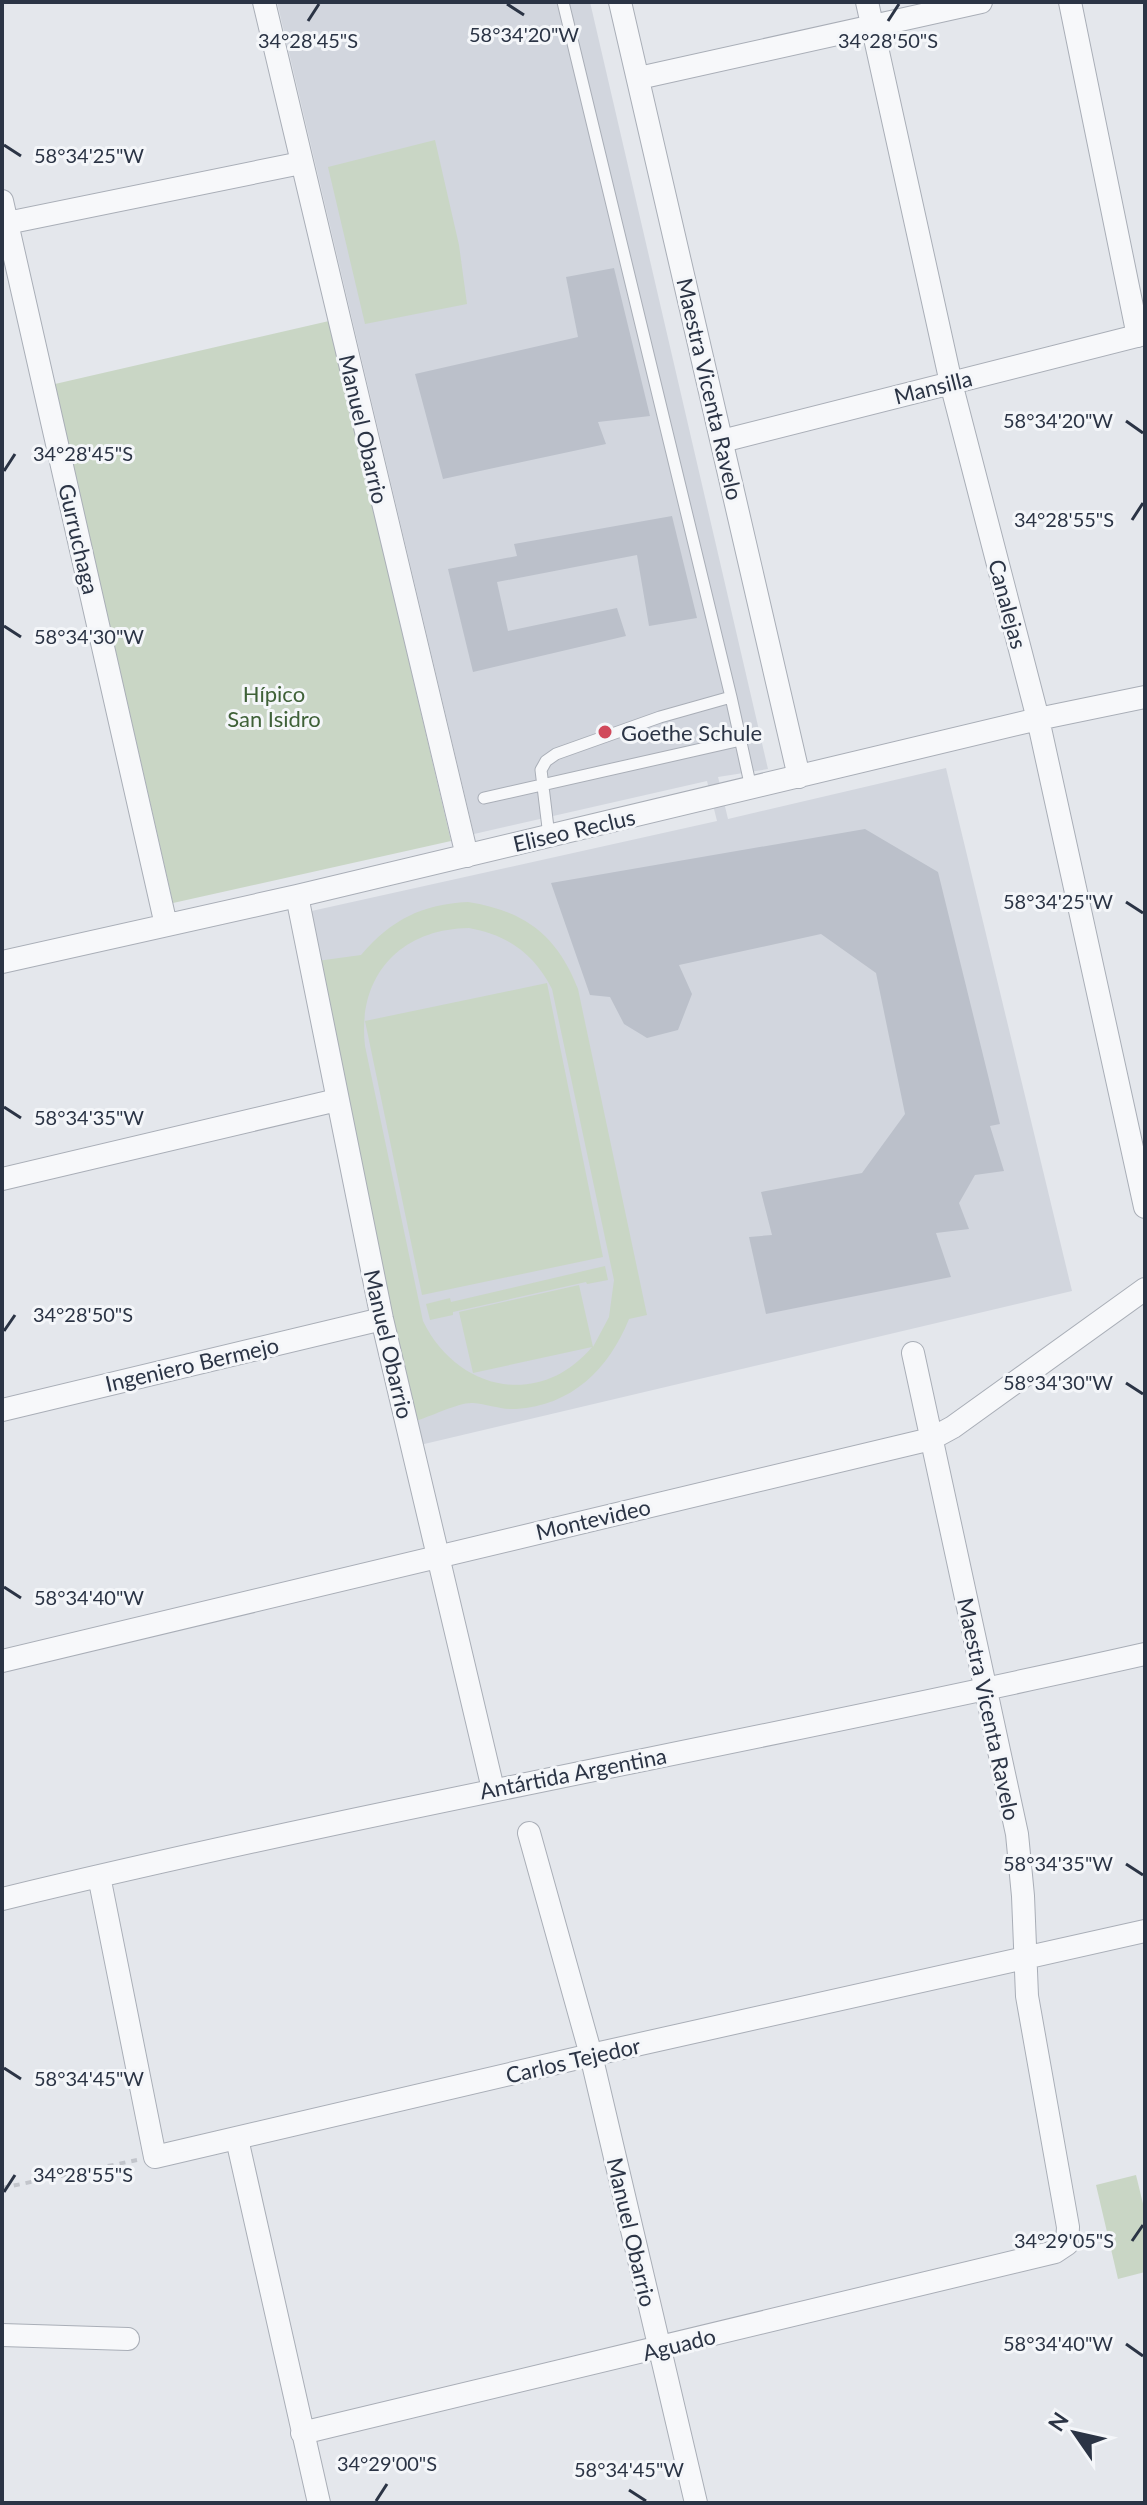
<svg xmlns="http://www.w3.org/2000/svg" width="1147" height="2505" font-family="Lato,sans-serif">
<style>
.built{fill:#d2d6de}
.green{fill:#c9d6c5;fill-rule:evenodd}
.building{fill:#bbc0ca}
.lines{fill:none;stroke-linecap:round;stroke-linejoin:round}
.lane-casing{stroke:#a9aeb7;stroke-width:13}
.street-casing{stroke:#a9aeb7;stroke-width:24}
.path{stroke:#c2c5cb;stroke-width:4;stroke-dasharray:6 6;stroke-linecap:butt}
.lane{stroke:#f7f8fa;stroke-width:11}
.street{stroke:#f7f8fa;stroke-width:22}
.ticks{fill:none;stroke:#2b3445;stroke-width:3}
.poi-dot{fill:#d1495b;stroke:#f4f6f9;stroke-width:3}
.labels{text-anchor:middle;dominant-baseline:central;stroke-width:6;stroke-linejoin:round;paint-order:stroke}
.street-label{font-size:22px;fill:#2b3445;stroke:#f4f6f9}
.park-label{font-size:22px;fill:#3f6138;stroke:#f4f6f9}
.poi-label{font-size:22px;fill:#2b3445;stroke:#f4f6f9;text-anchor:start}
.ticks-label{font-size:20px;text-anchor:middle;fill:#2b3445;stroke:#f4f6f9;stroke-width:6;stroke-linejoin:round;paint-order:stroke}
</style>
<rect width="100%" height="100%" fill="#e4e7ec"/>
<path class="built" d="M277,2H590L768,769L718,777L728,819L946,768L1072,1291L420,1445L307,912L717,821L707,781L474,834Z"/>
<path class="green" d="M435,140L459,245L467,304L365,324L328,167Z
M329,321L451,841L173,903L55,384Z
M468,902C525,911 557,935 578,989L647,1315L629,1319C609,1369 571,1406 516,1409C501,1410 488,1404 473,1403C459,1402 430,1417 415,1421L317,961L361,955C391,920 422,904 468,902ZM469,928C508,935 534,954 552,989L614,1280L609,1317L593,1347L579,1285L459,1312L473,1373L592,1347C540,1409 457,1391 423,1321L365,1046C357,977 399,929 469,928Z
M547,983L603,1257L422,1295L365,1021Z
M605,1266L608,1280L587,1284L586,1282L453,1312V1315L430,1320L426,1304L450,1298L451,1302Z
M1136,2175L1145,2212V2272L1118,2279L1096,2185Z"/>
<path class="building" d="M614,268L650,416L598,422L606,444L443,479L415,374L578,337L566,277Z
M672,516L697,618L649,626L637,555L497,582L508,631L617,608L626,636L473,672L448,569L517,556L514,544Z
M865,829L938,872L1000,1124L990,1126L1004,1171L975,1175L959,1203L969,1229L936,1233L951,1277L766,1314L749,1237L772,1235L761,1192L862,1173L905,1114L876,973L821,934L679,965L692,994L678,1030L647,1038L624,1024L610,997L590,995L551,883Z"/>
<g class="lines">
<g class="lane-casing">
<path id="lane" d="M731,697L751,788
M484,798L741,740
M549,836L541,770L546,761L556,754L660,717L731,697L563,2"/>
</g>
<g class="street-casing">
<path id="street" d="M264,2L467,856
M620,2L799,777
M867,2L951,383L1038,719L1145,1207
M1070,2L1138,336
M639,78L981,2
M2,201L166,925
M2,224L301,163
M722,441L1145,334
M297,896L382,1319L493,1789
M2,962L297,896L1038,719L1145,697
M2,1179L337,1100
M2,1410L382,1319
M2,1661L931,1439L953,1427L1145,1289
M529,1833L591,2055L696,2503
M99,1876L155,2157L591,2055L1145,1931
M2,1899C381,1807 765,1740 1145,1654
M237,2139L319,2503
M2,2335L128,2339
M302,2433L1055,2252L1067,2244L1068,2227L1027,1996L1023,1896L1017,1834L913,1353"/>
</g>
<path class="path" d="M2,2188L137,2160"/>
<use href="#lane" class="lane"/>
<use href="#street" class="street"/>
</g>
<path class="ticks" d="M507,4L524,15M308,21L319,4M888,21L899,4M4,145L21,156M1126,421L1143,433M4,471L15,454M1132,520L1143,503M4,626L21,637M1126,902L1143,913M4,1107L21,1118M4,1331L15,1315M1126,1383L1143,1394M4,1587L21,1598M1126,1864L1143,1875M4,2068L21,2079M4,2192L15,2175M1132,2241L1143,2225M1126,2344L1143,2356M629,2490L646,2501M376,2501L387,2484"/>
<circle class="poi-dot" cx="605" cy="732" r="8"/>
<g class="labels">
<g class="street-label">
<text transform="translate(933 387) rotate(-14)">Mansilla</text>
<text transform="translate(710 389) rotate(77)">Maestra Vicenta Ravelo</text>
<text transform="translate(364 429) rotate(77)">Manuel Obarrio</text>
<text transform="translate(79 539) rotate(77)">Gurruchaga</text>
<text transform="translate(1008 604) rotate(75)">Canalejas</text>
<text transform="translate(574 830) rotate(-13)">Eliseo Reclus</text>
<text transform="translate(389 1344) rotate(77)">Manuel Obarrio</text>
<text transform="translate(192 1364) rotate(-13)">Ingeniero Bermejo</text>
<text transform="translate(593 1519) rotate(-13)">Montevideo</text>
<text transform="translate(989 1709) rotate(78)">Maestra Vicenta Ravelo</text>
<text transform="translate(573 1773) rotate(-11)">Antártida Argentina</text>
<text transform="translate(573 2060) rotate(-13)">Carlos Tejedor</text>
<text transform="translate(632 2232) rotate(77)">Manuel Obarrio</text>
<text transform="translate(679 2344) rotate(-14)">Aguado</text>
</g>
<g class="park-label">
<text x="274" y="693">Hípico<tspan x="274" dy="25">San Isidro</tspan></text>
</g>
<g class="poi-label">
<text x="621" y="732">Goethe Schule</text>
</g>
</g>
<g class="ticks-label">
<text x="524" y="42">58°34'20"W</text>
<text x="308" y="48">34°28'45"S</text>
<text x="888" y="48">34°28'50"S</text>
<text x="89" y="163">58°34'25"W</text>
<text x="1058" y="428">58°34'20"W</text>
<text x="83" y="461">34°28'45"S</text>
<text x="1064" y="527">34°28'55"S</text>
<text x="89" y="644">58°34'30"W</text>
<text x="1058" y="909">58°34'25"W</text>
<text x="89" y="1125">58°34'35"W</text>
<text x="83" y="1322">34°28'50"S</text>
<text x="1058" y="1390">58°34'30"W</text>
<text x="89" y="1605">58°34'40"W</text>
<text x="1058" y="1871">58°34'35"W</text>
<text x="89" y="2086">58°34'45"W</text>
<text x="83" y="2182">34°28'55"S</text>
<text x="1064" y="2248">34°29'05"S</text>
<text x="1058" y="2351">58°34'40"W</text>
<text x="387" y="2471">34°29'00"S</text>
<text x="629" y="2477">58°34'45"W</text>
</g>
<rect width="1147" height="2505" fill="none" stroke="#2b3445" stroke-width="8"/>
<g transform="translate(1075 2433) rotate(304)" stroke="#f4f6f9" stroke-width="6" paint-order="stroke">
<path d="M0-6L14 30L0 20L-14 30Z" fill="#2b3445"/>
<text y="-12" font-size="22" font-weight="bold" text-anchor="middle" fill="#2b3445">N</text>
</g>
</svg>
